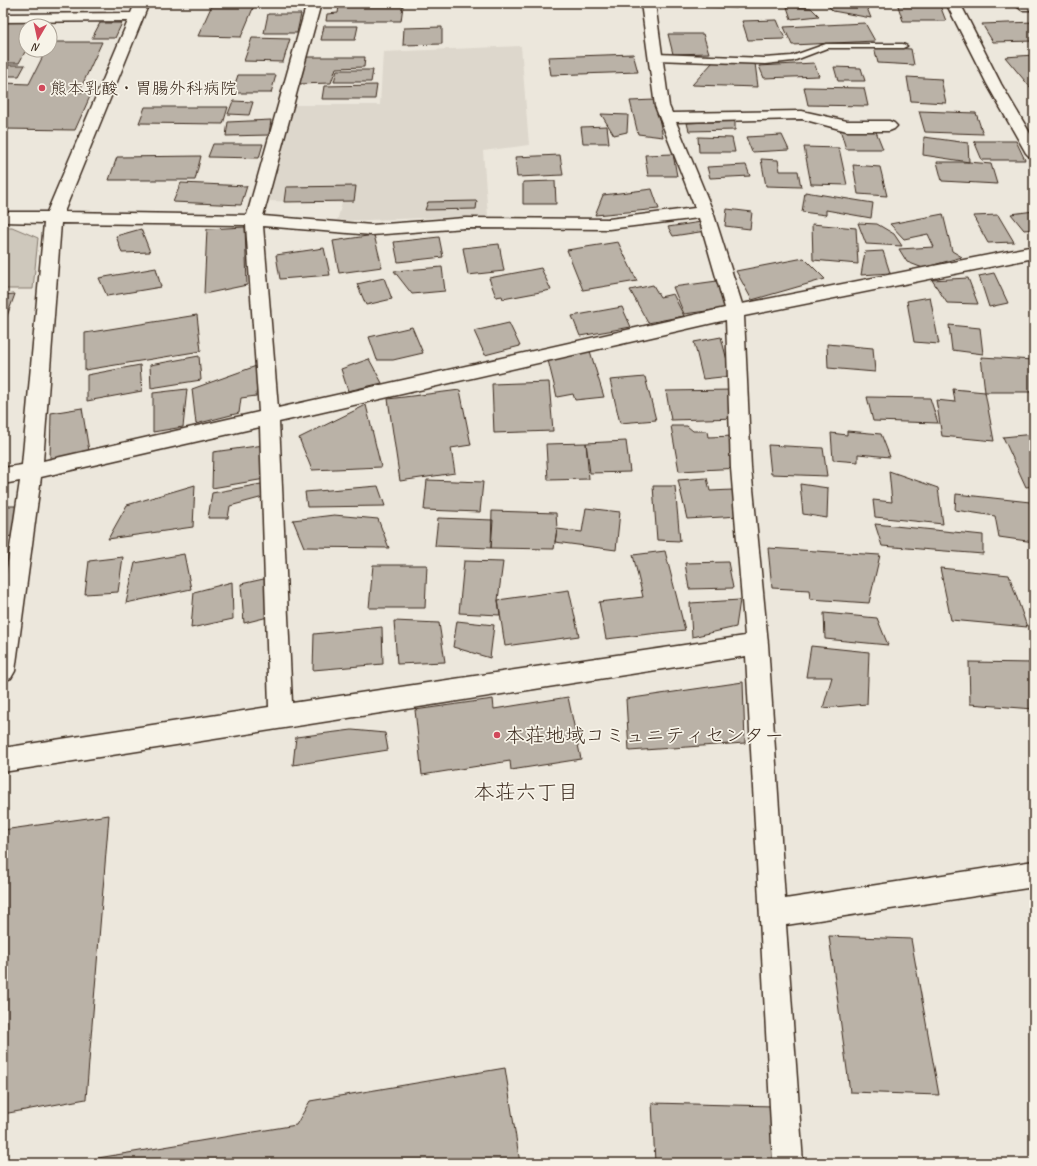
<svg xmlns="http://www.w3.org/2000/svg" width="1037" height="1166" font-family="Caveat,'Klee One',sans-serif">
<style>
.built{fill:#ddd7cc}
.green{fill:#cec8bc;stroke:#84796d}
.building{fill:#bab2a7;stroke:#3b2a1e}
.lines{fill:none;stroke-linecap:round;stroke-linejoin:round}
.service-casing{stroke:#3b2a1e;stroke-width:3}
.minor-casing{stroke:#3b2a1e;stroke-width:3}
.service{fill:#f7f3e8;fill-rule:evenodd}
.minor{fill:#f7f3e8;fill-rule:evenodd}
.poi-dot{fill:#d1495b;stroke:#f7f3e8;stroke-width:1.5}
.labels{text-anchor:middle;dominant-baseline:central;stroke-width:3.5;stroke-linejoin:round;paint-order:stroke}
.far-poi-label{font-size:17px;fill:#3b2a1e;stroke:#f7f3e8;text-anchor:start}
.poi-label{font-size:20px;fill:#3b2a1e;stroke:#f7f3e8;text-anchor:start}
.neighbourhood-label{font-size:21px;fill:#3b2a1e;stroke:#f7f3e8}
</style>
<rect width="100%" height="100%" fill="#ece7dc"/>
<filter id="ink" filterUnits="userSpaceOnUse"><feTurbulence type="fractalNoise" baseFrequency=".025" numOctaves="2"/><feDisplacementMap in="SourceGraphic" scale="8" xChannelSelector="R" yChannelSelector="G"/><feConvolveMatrix kernelMatrix="1 2 1 2 8 2 1 2 1" color-interpolation-filters="sRGB"/></filter>
<g filter="url(#ink)">
<path class="built" d="M521,46L529,145L483,151L488,216L337,221L342,203L269,201L293,105H380L383,52Z"/>
<path class="green" d="M3,227H12L38,238L33,289H3Z"/>
<path class="building" d="M700,3H737V8L700,6Z
M825,3H857L867,8L871,18L833,11Z
M897,3H939L946,21H903Z
M212,5L254,6L241,37L198,36Z
M339,6H403L401,21H326L327,14L338,13Z
M787,7L811,8L819,16L791,19Z
M268,14H301L297,33H264Z
M777,20L785,39L748,40L742,21Z
M3,22H41L39,26H26V50L19,63H3Z
M1034,22V41L993,42L982,24Z
M100,23H122L115,38H92Z
M865,23L875,41L792,45L784,27Z
M324,26H358L355,40H321Z
M442,27V44L403,45L404,28Z
M668,34H703L709,53L673,54Z
M252,38L290,39L283,62L244,61Z
M50,42H102L79,92H92L75,130L3,129V83L29,84L46,50H50Z
M874,47L911,49L914,65L878,63Z
M633,54L638,72L551,75L548,57Z
M1034,55V87H1030L1005,57Z
M303,57H365L364,67L336,68L331,83L297,84Z
M713,62L755,63L758,87L692,85Z
M814,63L819,76L764,78L759,66Z
M3,65H25L19,76H3Z
M834,67L861,68L865,81H838Z
M337,70H373L371,82H334Z
M238,75H276L271,93H232Z
M907,77L941,79L946,103L911,101Z
M377,85L375,99H322L324,86Z
M804,87L864,88L868,106L808,105Z
M655,100L663,137L638,134L630,101Z
M233,101L253,102L249,115L228,114Z
M145,107H228L223,124L139,123Z
M919,111L976,113L983,134L925,132Z
M601,114L628,115L627,132L614,135Z
M271,120L269,135L226,136L228,122Z
M735,121V130L689,131L687,123Z
M607,126L609,143H583L581,127Z
M840,129H875L883,149H846Z
M782,135L789,150L752,152L746,137Z
M698,137L732,138L735,152H699Z
M924,137L968,143L969,162L923,155Z
M974,141H1016L1025,160H982Z
M213,144H263L259,158L208,157Z
M804,147L839,148L847,185L811,184Z
M673,154L677,176H648L645,155Z
M560,155L563,175L517,177L515,157Z
M201,156L195,180H109L117,157Z
M761,159L778,160L780,171H798L801,187L766,186Z
M937,162H969L991,164L997,184L942,181Z
M746,165L750,176L710,178L707,167Z
M853,165L880,167L887,196L858,194Z
M555,181L556,204H523V182Z
M181,183L247,186L241,205L173,202Z
M356,186L354,201L284,202L286,187Z
M652,189L659,209L595,215L603,195Z
M805,192L873,203L871,218L826,210V215L802,212Z
M477,201L476,209L425,210L428,202Z
M727,209L752,212L750,229L725,226Z
M1034,211V229L1024,230L1011,214Z
M943,214L952,251L962,257L923,268L907,262L899,249L934,247L928,234L904,239L890,224Z
M998,215L1014,242L988,243L973,216Z
M701,222L706,231L673,236L668,227Z
M858,223L877,224L894,234L902,246L866,244Z
M812,224L856,228L858,264L813,260Z
M245,227L247,285L204,294L207,229Z
M141,229L150,252L122,253L116,236Z
M374,235L382,267L339,273L333,241Z
M439,237L443,257L398,262L394,242Z
M618,242L637,281L583,290L567,250Z
M499,244L504,271L468,275L463,248Z
M324,248L330,275L280,279L276,255Z
M883,251L890,273L861,275L865,252Z
M804,258L825,279L752,300L736,271Z
M442,267L445,291L412,294L394,271Z
M156,268L161,287L107,296L99,278Z
M541,268L551,290L503,299L502,296L496,297L489,278Z
M994,273L1008,303L989,307L979,276Z
M384,278L392,299L366,305L357,284Z
M968,278L978,304L947,303L932,280Z
M717,281L729,308L684,314L673,287Z
M653,285L660,297L673,294L684,316L648,323L630,290Z
M15,294L3,327V295Z
M930,297L939,344L914,342L907,301Z
M622,307L631,327L580,336L572,316Z
M197,315L201,351L85,370V333Z
M509,323L520,346L485,355L474,331Z
M949,325L980,328L983,354L952,350Z
M412,327L423,353L393,360H377L369,337Z
M721,337L731,376L703,379L694,342Z
M827,344L873,348L875,372L828,368Z
M590,351L604,397L575,400L573,394L557,397L547,356Z
M199,356L201,380L151,388L150,365Z
M981,357L1034,360V392H985Z
M369,359L382,383L348,391L341,369Z
M140,365L142,391L87,401V375Z
M259,365L256,396L241,398L239,413L196,424L192,389Z
M645,377L656,420L620,423L610,380Z
M549,382L553,431L494,433L492,384Z
M187,389L183,427L153,432V393Z
M953,389L985,392L994,441L942,436L936,400L955,402Z
M460,390L471,445L451,448L455,473L400,481L388,399Z
M733,390L738,418L671,420L666,391Z
M867,397L930,398L938,423L873,421Z
M366,405L381,467L312,470L299,438Z
M82,408L89,451L50,459L51,413Z
M671,426H687L693,431H707L708,437L734,436L741,468L679,471Z
M847,431L881,434L890,457L858,454V462L833,460L831,433L847,435Z
M1034,434V486L1026,487L1003,437Z
M626,441L630,472L590,473L586,443Z
M586,443L589,479L548,480L546,444Z
M264,445L265,479L212,488L213,452Z
M768,445L823,448L827,476L771,474Z
M889,471L938,488L943,524L875,517L873,500L892,502Z
M707,478L710,491L733,490L740,516L687,519L678,480Z
M427,480L483,482L480,512L424,510Z
M261,484L267,496L230,506L228,518H208L212,493Z
M800,484L828,488L827,518L803,514Z
M195,485L193,527L108,539L127,505Z
M378,486L385,506L307,507L305,492Z
M653,486H675L680,541L657,540Z
M956,494L1030,502L1034,517V542L999,537L995,516L955,510Z
M3,506H20L14,536L3,537Z
M586,508L620,512L616,550L555,542L557,529L582,532Z
M492,511L556,513L557,529L554,549L491,548Z
M334,515L378,519L389,548L304,547L293,520Z
M438,518L493,520L491,548L435,546Z
M875,524L983,535V554L882,546Z
M768,548L880,555L869,603L810,599L809,590L772,588Z
M665,551L685,630L606,639L599,602L643,597L633,555Z
M184,554L191,589L126,603L135,563Z
M123,557L118,592L85,594L89,561Z
M464,561L503,562L498,600L500,615L459,613Z
M728,562L733,588L689,589L685,563Z
M373,565H427L425,608H369Z
M940,568L1009,575L1027,627L951,620Z
M268,578V617L244,623L241,584Z
M232,582L233,619L191,628L194,592Z
M569,590L579,636L505,646L498,600Z
M740,600L736,627L692,637L690,603Z
M824,613L877,618L888,645L825,639Z
M394,621L439,623L445,662L397,664Z
M457,621L494,625L490,658L453,647Z
M382,627L383,664L313,670L314,634Z
M811,646L869,652L867,704L823,708L832,677H806Z
M969,662L1034,663V709L970,704Z
M743,682L745,743L629,751L626,699Z
M568,697L581,759L511,770L510,761L422,775L415,710L493,699L494,709Z
M352,730L385,733L388,750L293,765L296,737Z
M109,815L86,1099L3,1114V830Z
M829,936L911,939L939,1095L850,1092Z
M505,1068L520,1163H68L296,1125L310,1101Z
M652,1103L773,1106L779,1163H655Z"/>
<g class="lines">
<g class="service-casing">
<path id="service" d="M826,44H903L907,46L903,48H827L793,61L765,64L656,60L652,57L656,54L765,58L792,56Z"/>
</g>
<g class="minor-casing">
<path id="minor" d="M135,3H149L64,212L247,215L307,3H321L263,216L372,225L465,218L609,219L695,208L655,106L641,3H655L669,106L672,113L802,111L847,121H889L894,123L897,126L894,129L889,131H847L802,119L676,122L713,212L742,304L1034,246V258L744,316L751,468L768,644L785,899L1034,861V887L786,925L803,1163H773L746,656L3,772V748L269,707L260,427L41,477L15,671L11,678L3,681V595L20,481L3,484V468L22,465L44,223L3,222V212H47L128,21L3,22V14L131,13ZM699,218L725,308L278,408L263,226L372,235L465,228L609,229ZM61,223L246,225L259,412L43,461ZM726,320L731,468L745,636L292,703L279,422Z
M946,3H960L1001,84L1034,140V158L1029,156L1026,153L987,84Z
M1013,3H1034V10H1022Z"/>
</g>
<use href="#service" class="service"/>
<use href="#minor" class="minor"/>
</g>
</g>
<g class="poi-dot">
<circle cx="42" cy="88" r="4"/>
<circle cx="497" cy="735" r="4"/>
</g>
<g class="labels">
<g class="far-poi-label">
<text x="50" y="88">熊本乳酸・胃腸外科病院</text>
</g>
<g class="poi-label">
<text x="505" y="735">本荘地域コミュニティセンター</text>
</g>
<g class="neighbourhood-label">
<text x="526" y="792">本荘六丁目</text>
</g>
</g>
<rect width="1037" height="1166" fill="none" stroke="#f7f3e8" stroke-width="16"/>
<rect x="8" y="8" width="1021" height="1150" fill="none" stroke="#3b2a1e" stroke-width="1.5" filter="url(#ink)"/>
<g transform="translate(38 38) rotate(189)"><circle r="19" fill="#f7f3e8" stroke="#aca397"/>
<path d="M0-3L7 15L0 10L-7 15Z" fill="#d1495b"/>
<text y="-6" font-size="11" font-weight="bold" text-anchor="middle" fill="#3b2a1e">N</text>
</g>
</svg>
